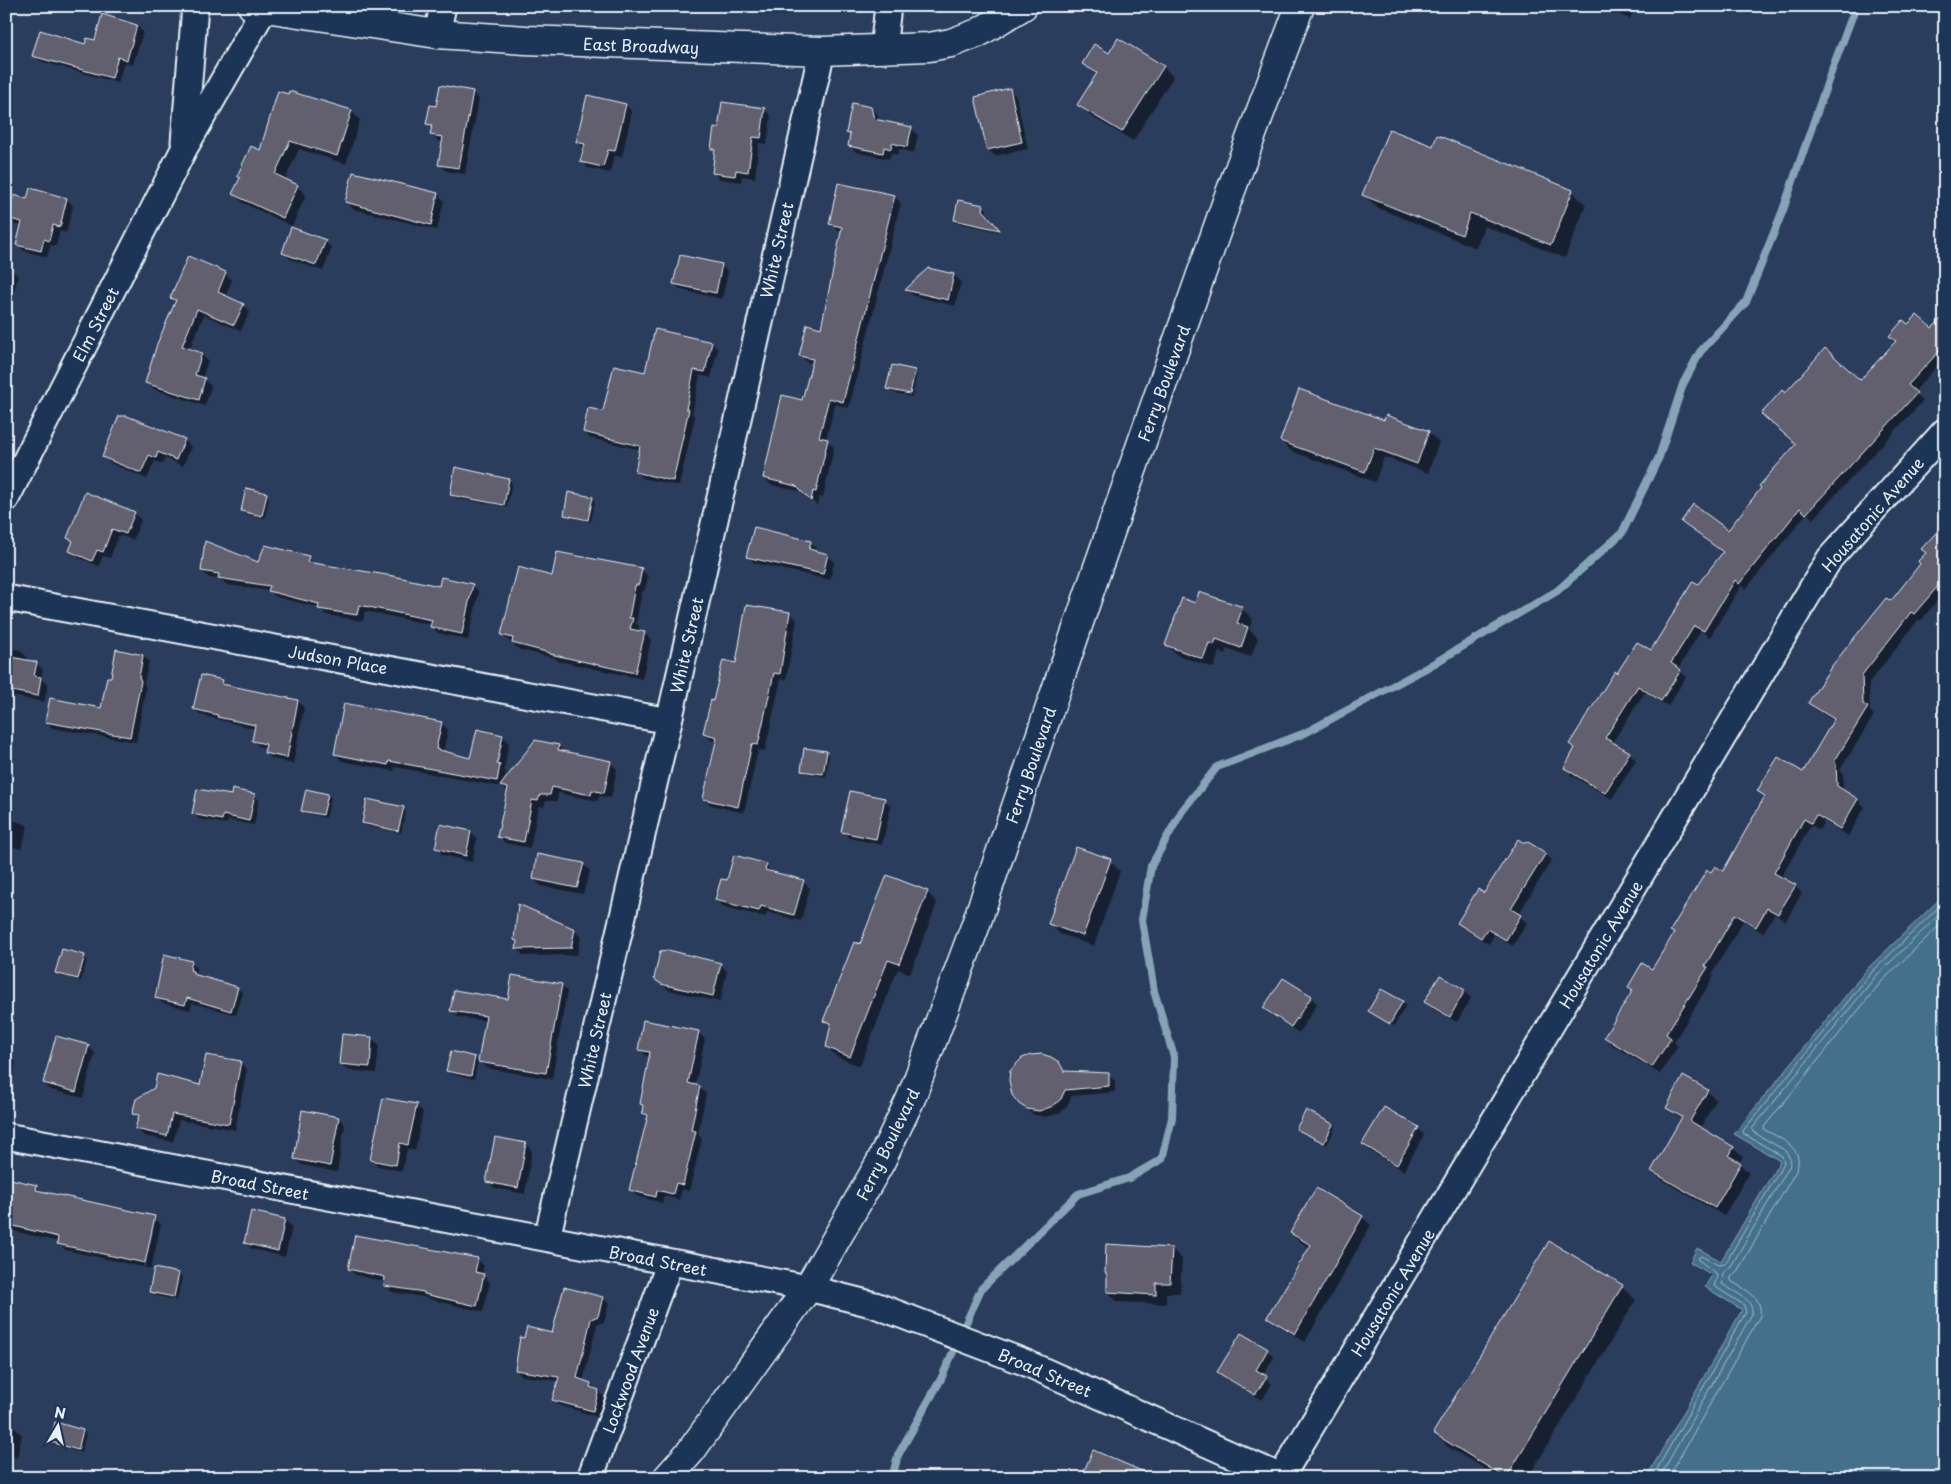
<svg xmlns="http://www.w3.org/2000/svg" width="1951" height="1484" font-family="'Playpen Sans',sans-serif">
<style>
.water{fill:#456f8c;stroke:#86a3b7}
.shadow{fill:#0007}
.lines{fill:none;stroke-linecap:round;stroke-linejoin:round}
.shore{stroke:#a7bdcd;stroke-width:1}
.stream{stroke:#86a3b7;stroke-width:8}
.building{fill:#625e6e;stroke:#e8f1f8}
.street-casing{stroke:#e8f1f8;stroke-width:29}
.secondary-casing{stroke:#e8f1f8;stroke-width:31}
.street{stroke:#1d3557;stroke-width:25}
.secondary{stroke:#1d3557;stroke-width:28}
.labels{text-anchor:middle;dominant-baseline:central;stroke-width:4;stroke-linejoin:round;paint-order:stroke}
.street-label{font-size:16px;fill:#e8f1f8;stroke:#1d3557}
</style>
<rect width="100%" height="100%" fill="#2b3d5c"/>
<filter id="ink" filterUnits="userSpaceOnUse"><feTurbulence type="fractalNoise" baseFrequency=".02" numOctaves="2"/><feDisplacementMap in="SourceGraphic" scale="10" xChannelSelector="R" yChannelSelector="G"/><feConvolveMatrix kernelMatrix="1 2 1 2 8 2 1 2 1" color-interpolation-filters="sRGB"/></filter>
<g filter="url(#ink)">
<path class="water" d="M1945,894V1478H1646L1742,1310L1705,1287L1712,1275L1690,1262L1697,1248L1721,1261L1780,1161L1734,1134L1868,968Z"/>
<path class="shadow" d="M699,6H743V10L701,8Z
M849,6H866L865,10Z
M1599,6H1635L1630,19Z
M6,15L12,21L6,50Z
M137,26L143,32L133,65L124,62L118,83L40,61L34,55L86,45Z
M1109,54L1163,66L1173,77L1133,141L1089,115L1079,105L1097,76L1084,64Z
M1010,90L1016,96L1028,149L995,156L988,149Z
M472,92L479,99L465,174L446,171L439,164L443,142L438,141L432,134L433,129L428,123L437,108Z
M626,105L632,112L622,157L614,156L610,173L588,168L582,161L585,149L577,142Z
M871,108L878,115L879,121L911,128L918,135L914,153L899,149L898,155L891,153L889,159L856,152L849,145L851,136L847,133Z
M765,109L771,116L767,144L759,143L755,178L742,176L741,182L720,179L714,173L716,152L712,148L719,130Z
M351,111L360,120L346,164L299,149L285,180L297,186L306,195L292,226L243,203L234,194L261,152Z
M1433,148L1572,191L1586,205L1565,258L1484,226L1476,248L1378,208L1364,195Z
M438,194L444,201L437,230L353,209L347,202Z
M894,196L901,203L849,408L835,404L826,440L834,447L823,498L819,497L817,506L804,492L771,485L764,478L803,402L813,364L807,362L800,356L822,329L843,231L837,230L831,224Z
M67,199L73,206L66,233L60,231L56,246L51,245L47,257L24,251L17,244L22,226L15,225L9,218L28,200Z
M984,206L987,209L986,214L1000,232L958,223L955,220Z
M325,242L332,248L323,271L290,259L283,252Z
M189,258L226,274L232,280L225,297L243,305L250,311L241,331L204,315L189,350L201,354L208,361L202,378L211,386L205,406L153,389L147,382L177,302L172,298Z
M721,265L728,272L722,299L681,290L675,284Z
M6,267L9,268L18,276L7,320Z
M928,269L954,275L961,282L955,306L914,296L907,290Z
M1945,316V357L1914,392L1923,401L1813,519L1807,513L1746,589L1741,586L1710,637L1701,631L1678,669L1686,677L1668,706L1645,692L1612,743L1629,753L1636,760L1612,799L1571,775L1565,768L1576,749L1570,743L1618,675L1651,652L1698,585L1723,553L1682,522L1729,532L1797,445L1785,394L1861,382L1897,341L1908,326L1932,330Z
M712,343L718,349L711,378L700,375L692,414L695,417L679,486L642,478L636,472L641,450L590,438L584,432L604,413Z
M914,371L917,374L912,397L891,392L888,389Z
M1385,422L1428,432L1439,442L1428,473L1384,457L1375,482L1291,451L1281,441Z
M184,440L191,447L183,466L165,458L163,464L155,461L147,479L110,463L104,457Z
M456,468L509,480L512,483L507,507L455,498L452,495Z
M266,494L269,497L265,518L246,514L243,511Z
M592,498L595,501L591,522L568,517L565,514Z
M134,513L141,520L133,540L119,535L110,558L103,556L99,566L77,557L70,551L73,543L68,538Z
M1945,539V601L1940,597L1921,621L1919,619L1869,683L1870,711L1874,715L1840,770L1843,772V791L1858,800L1865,807L1848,836L1824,821L1819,830L1811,825L1781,878L1795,886L1802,893L1786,921L1775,914L1763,933L1743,921L1712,974L1714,976L1674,1042L1678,1046L1660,1074L1612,1045L1605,1037L1634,991L1629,986L1652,971L1724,873L1766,798L1759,791L1804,773L1834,721L1817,710L1810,703Z
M810,542L817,549L816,552L828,555L834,562L830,580L754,563L748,556Z
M308,558L315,565L440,587L472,585L479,592L468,640L438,633L432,627V625L365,611L363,621L326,615L320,608L276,597L270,591L227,585L221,579L209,578L202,571Z
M641,569L648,576L645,590L642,592L636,623L639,626L638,632L645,633L651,640L642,679L558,661L555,658L520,650L502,635L553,577Z
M1196,604L1242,609L1253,619L1249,629L1258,638L1251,657L1226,649L1225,654L1219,652L1214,668L1177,655L1167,645Z
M747,606L790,613L797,620L786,680L781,679L765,751L758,750L744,813L711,805L704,799L717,741L711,740L704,733L714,703L737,665Z
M6,648L20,650L27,657L26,661L36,663L43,670L41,679L48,685L44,702L6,695Z
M143,656L149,661L144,684L146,688L136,742L52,728L47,722L102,710L112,679Z
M222,681L228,686L298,701L304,708L293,764L272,759L265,753L266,749L260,747L253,741L255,729L201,715L194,709Z
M442,723L448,730L443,752L471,759L503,736L509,742L504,770L506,772L504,783L559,746L566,753L610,762L617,769L611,798L599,796L598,801L558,793L557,801H546L544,807L539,806L530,848L505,843L499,836L508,792L502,787L395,767L394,771L342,761L335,754Z
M6,744L10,748L6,762Z
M826,752L829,755L826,777L805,773L802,770Z
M254,795L259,800L254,825L228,820L227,824L199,819L194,814L232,797Z
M328,795L331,798L326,818L305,813L302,810Z
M884,800L891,806L882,845L849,838L843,831Z
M403,808L406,811L401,833L366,826L363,823Z
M6,818L25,824L28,827L21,849L6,845Z
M471,832L477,839L472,862L443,855L436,848Z
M1545,854L1552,860L1518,915L1527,923L1513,946L1494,935L1489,944L1466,930L1459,923L1484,894Z
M1110,861L1120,871L1094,946L1060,934L1050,924Z
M583,864L590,871L583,894L541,886L534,879Z
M766,865L772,873L803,882L810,888L801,921L767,912L766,917L723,907L717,900L728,881Z
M927,892L937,903L910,974L898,969L860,1066L837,1057L827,1047L831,1027L825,1021L861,946Z
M574,930L581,937L577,955L524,956L517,949L518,943L515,940Z
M84,957L87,960L81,981L59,975L56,972Z
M191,962L197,968L195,974L198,977L237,988L243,993L236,1015L192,1003L190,1010L162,1003L157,997Z
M720,964L727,971L720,1002L669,990L655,979Z
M561,985L567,991L552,1079L486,1068L480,1062L486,1021L458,1017L452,1010L509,1000Z
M1381,990L1406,1005L1394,1026L1369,1011Z
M1464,991L1471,998L1457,1022L1433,1009L1426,1002Z
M1311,997L1317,1004L1299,1033L1271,1015L1264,1008Z
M644,1022L699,1033L705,1039L695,1086L699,1087L706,1094L698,1134L702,1139L689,1191L682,1189L679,1200L664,1196L662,1203L637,1196L630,1190L648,1118L643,1113L644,1107L641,1104L650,1057L646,1056L639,1049Z
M57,1038L89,1047L95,1053L83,1098L51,1090L44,1083Z
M372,1038L379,1045L376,1073L347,1070L341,1064Z
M6,1055L16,1062L6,1097Z
M475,1058L478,1061L474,1079L451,1074L448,1071Z
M240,1062L247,1069L235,1130L179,1120L173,1142L144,1136L137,1129L139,1119L134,1113L201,1086Z
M1058,1063L1067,1073L1108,1075L1115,1081V1092L1072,1096L1067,1106L1060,1113L1046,1117L1035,1115L1027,1110L1020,1103Z
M1707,1091L1716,1100L1700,1129L1733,1148L1743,1157L1739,1163L1749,1173L1724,1216L1662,1180L1652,1171L1682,1120L1667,1108Z
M416,1105L423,1112L415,1151L407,1149L402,1171L378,1166L371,1159Z
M1307,1112L1335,1128L1327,1145L1298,1129Z
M339,1118L345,1125L337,1172L302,1165L295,1159Z
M1418,1128L1424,1135L1404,1171L1370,1151L1363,1144Z
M526,1144L532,1151L525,1194L494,1188L488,1181Z
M6,1187H37L42,1192L154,1217L161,1224L151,1269L145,1268L155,1220H153L143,1267L65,1250L59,1242L6,1229Z
M252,1213L285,1220L292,1227L285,1257L252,1249L245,1243Z
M1362,1217L1371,1225L1305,1342L1278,1325L1269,1316L1311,1248L1300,1242L1291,1233Z
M1172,1249L1182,1259L1180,1293H1166V1304L1118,1302L1108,1292Z
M477,1259L484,1266L482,1275L490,1282L483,1312L432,1300L429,1298L392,1292L385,1285L386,1282L356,1275L349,1269Z
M179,1274L182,1277L177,1300L153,1295L150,1292Z
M1622,1286L1636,1300L1528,1478H1500L1448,1447L1435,1433Z
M603,1298L609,1304L604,1322L597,1324L583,1382L591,1384L604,1397L598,1417L559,1405L553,1399L559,1381L522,1376L516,1370L525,1339L553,1334Z
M1241,1334L1267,1350L1274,1357L1263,1375L1272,1384L1262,1400L1226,1378L1219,1372Z
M6,1426L15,1428L22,1435L17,1458L6,1455Z
M83,1431L86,1434L81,1453L54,1445L51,1442Z"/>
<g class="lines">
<path class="shore" d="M1652,1478L1746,1312L1744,1305L1714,1286L1717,1277L1716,1273L1697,1259L1701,1256L1718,1265L1725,1264L1784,1163L1782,1156L1744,1134L1743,1131L1872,972L1945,901
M1659,1478L1752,1314C1754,1298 1733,1292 1722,1284L1723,1273L1731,1266L1789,1167L1791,1161L1786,1151L1753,1132L1752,1129L1876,976L1945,909
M1668,1478L1760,1316C1763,1296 1745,1290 1731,1281V1277L1738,1270L1796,1171C1806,1148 1781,1139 1765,1130L1764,1127L1882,981L1945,920"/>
<path class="stream" d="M892,1478L898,1455L941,1379L981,1289L1078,1194L1129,1178L1162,1159L1172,1118L1174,1057L1154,991L1142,920L1151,866L1182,811L1217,767L1305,733L1426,668L1557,591L1622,533L1659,457L1683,384L1700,352L1746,302L1783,210L1830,75L1856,6"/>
</g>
<path class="building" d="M102,14L137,25L127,60L118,57L112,78L32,56L40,30L85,44L87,38L95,40Z
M1118,38L1164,66L1122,132L1077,105L1097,73L1082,64L1094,44L1109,53Z
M440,85L473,91L459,168L438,165L443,137L430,135L432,125L426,124L430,105L436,106Z
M1010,88L1022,142L987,150L975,97Z
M278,91L288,94L289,91L352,110L337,156L290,141L275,174L298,185L283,218L232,194L240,178L237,176L251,146L260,150Z
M587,95L626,104L615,151L608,150L603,167L580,162L585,144L576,142Z
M722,102L765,108L761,138L753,137L748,172L736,170L735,176L712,173L715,149H711L714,128L718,129Z
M852,103L871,107L874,119L912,127L907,147L892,143L891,149L884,147L883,153L848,146L850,134L846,133Z
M1389,129L1433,146L1437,135L1573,190L1551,245L1470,213L1462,235L1362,195Z
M353,172L438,193L431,225L345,202Z
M838,183L895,195L843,402L829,398L819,437L828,439L816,492L813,491L811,501L796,486L763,478L782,395L802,400L813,359L799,356L807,324L821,328L842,227L829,224Z
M30,188L67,198L60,227L53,225L49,241L44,239L41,251L16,245L22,222L7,218L14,195L27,199Z
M958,200L984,205L983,210L1000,230L954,220Z
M291,227L326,240L316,265L282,253Z
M680,255L722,264L716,293L673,284Z
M188,256L226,272L218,292L244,304L234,325L197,309L182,346L202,353L195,375L205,378L199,400L145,383L157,344L176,300L170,298Z
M928,268L954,274L948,300L905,290Z
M1917,315L1932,328L1945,315V345L1908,385L1917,393L1806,514L1800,508L1739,584L1735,580L1704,631L1694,626L1671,663L1681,670L1661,701L1638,686L1605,738L1630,752L1605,793L1564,768L1575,748L1569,744L1615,671L1617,673L1637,642L1651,650L1693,581L1698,584L1723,552L1681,522L1693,504L1728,530L1761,488L1759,486L1796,444L1761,414L1782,390L1785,393L1825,348L1860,380L1896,341L1889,336L1903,320L1908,324Z
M655,329L712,342L705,372L694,370L686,409H689L673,481L635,472L640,446L583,432L588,408L603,411L614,365L645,372Z
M892,365L915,370L910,394L886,389Z
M1299,389L1384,420L1386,415L1429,431L1417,464L1374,448L1365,472L1280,441Z
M119,416H127L185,439L176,460L158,452L156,458L149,455L141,473L102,457Z
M455,467L509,479L504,505L450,495Z
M246,488L267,493L262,516L241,511Z
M85,492L135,512L126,534L112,529L103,552L97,550L92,561L69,551L73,541L67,538Z
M568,492L593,497L588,520L564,515Z
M1945,523V578L1914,614L1911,612L1862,675L1863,704L1868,707L1834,762L1836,764L1837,786L1858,799L1840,829L1816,815L1811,823L1804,819L1774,873L1796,885L1778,914L1767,908L1756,927L1735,914L1705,966L1708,967L1666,1034L1671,1038L1652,1067L1604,1037L1633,990L1628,987L1642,963L1652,969L1674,933L1670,931L1707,870L1711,872L1715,866L1723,871L1765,796L1757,791L1778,757L1803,772L1834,719L1808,703L1831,667L1886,598L1891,601L1920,564L1918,561L1926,553L1921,549Z
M754,527L811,541L809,549L828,554L823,574L746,557Z
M205,541L258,562L265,545L309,556L307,562L393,576L439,586L441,577L473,584L462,634L430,627L432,620L359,605L357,615L318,609L319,604L268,591L270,586L218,578L219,574L201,571Z
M557,552L642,568L639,584L635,586L629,618H633L630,629L645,632L635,673L550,654V653L512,643L513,638L501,635L518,567L552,576Z
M1199,592L1243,607L1237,623L1248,627L1241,648L1216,639L1214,645L1209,643L1203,659L1165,645L1182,598L1195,603Z
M746,605L790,612L780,674L774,673L758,745L752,744L738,807L703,799L717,737L703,733L711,700L713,701L723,660L736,663Z
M116,649L143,655L139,677L141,681L130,737L45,722L50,698L101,708L107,677H111Z
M6,656L37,662L34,676L41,677L38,696L6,690Z
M201,675L223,680L222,684L298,700L287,758L264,753L266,744L252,741L255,725L217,717L218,715L193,709Z
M344,703L442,722L436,749L470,758L477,729L503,735L497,764L500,765L497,781L389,761L388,765L334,754Z
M535,740L559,745L558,750L611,761L604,793L592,790L591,795L552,787L550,795H540L538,801L532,800L524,842L497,837L508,788L500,786Z
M804,748L827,751L823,774L801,771Z
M197,789L231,795L232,789L255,794L249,821L223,815L222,820L192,814Z
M306,789L328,794L323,815L301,811Z
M850,791L885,798L876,839L841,832Z
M367,799L404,807L398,831L362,823Z
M440,824L471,831L466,856L435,848Z
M1518,839L1524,843L1528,842L1546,853L1511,909L1521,915L1506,940L1487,929L1481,938L1457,923L1478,889L1484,893Z
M1076,847L1111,859L1083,936L1048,924Z
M537,854L584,863L577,888L533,879Z
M734,855L767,864L765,870L804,880L794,915L761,906L759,911L715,900L721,879L727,880Z
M887,875L928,891L899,964L888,960L850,1057L826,1047L831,1023L823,1021L854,942L860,944Z
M518,904L575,929L571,948L516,949L517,941L514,940Z
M62,949L85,955L78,979L55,973Z
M668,950L721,963L713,996L661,984L654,979L660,951Z
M164,954L192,961L190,970L193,971V974L238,987L231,1011L187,998L185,1005L155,998Z
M512,975L562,984L546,1073L478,1062L486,1016L450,1011L454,990L508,999Z
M1440,975L1465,990L1450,1017L1424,1002Z
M1283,978L1312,996L1291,1027L1263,1008Z
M1381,989L1403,1001L1390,1024L1368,1011Z
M643,1020L699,1031L688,1083L700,1086L691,1130L696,1131L683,1185L676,1183L673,1194L657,1190L656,1197L629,1190L648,1115L642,1113L643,1105L640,1104L650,1052L638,1050Z
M342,1034L372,1037L370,1067L339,1064Z
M56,1036L89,1045L76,1092L43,1083Z
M451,1051L475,1057L471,1076L446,1071Z
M1042,1054L1051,1057L1059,1062L1064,1071L1109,1073V1086L1065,1090L1061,1099L1053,1106L1039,1111L1027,1109L1019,1104L1012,1095L1009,1080L1010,1071L1022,1058L1031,1055Z
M206,1055L241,1061L229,1124L172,1114L167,1136L135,1129L139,1115L132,1114L136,1099L154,1088L157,1074L200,1085Z
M1683,1076L1708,1090L1690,1121L1734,1147L1729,1156L1741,1163L1715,1208L1651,1171L1682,1117L1666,1108Z
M383,1098L417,1104L408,1145L400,1143L396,1165L370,1160Z
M1384,1107L1419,1127L1397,1165L1362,1144Z
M302,1110L339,1117L330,1166L294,1159Z
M1306,1110L1333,1124L1324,1143L1296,1129Z
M495,1137L526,1143L518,1188L486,1182Z
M6,1178L37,1185L36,1190L155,1216L145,1263L57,1244L58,1237L6,1224Z
M1316,1188L1363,1216L1295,1334L1267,1317L1311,1245L1290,1233Z
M251,1211L285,1219L278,1251L244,1243Z
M355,1235L478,1258L475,1272L484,1274L477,1306L424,1294V1292L384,1286L385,1277L348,1269Z
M1549,1241L1623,1285L1506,1478L1433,1433Z
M1106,1244L1172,1248L1170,1283H1156V1295L1107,1292V1275L1105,1272Z
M154,1268L179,1273L174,1297L149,1292Z
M564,1287L603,1297L598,1316L591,1319L577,1378L591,1383L590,1387L599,1390L593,1411L552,1400L559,1377L515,1370L520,1337L524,1338L527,1327L552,1333Z
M1241,1333L1268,1349L1256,1370L1267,1376L1255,1395L1217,1372Z
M55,1422L83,1430L78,1450L50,1442Z
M1093,1450L1158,1478H1081Z"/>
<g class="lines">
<g class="street-casing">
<path id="street" d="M437,34L443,6
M883,50L888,6
M184,142L195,6
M6,499L184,149L264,9
M6,598L669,721
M6,1136L808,1288L875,1305L1024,1362L1281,1477L1830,558L1945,431
M547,1238L669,721L822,51
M590,1478L670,1262"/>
</g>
<g class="secondary-casing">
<path id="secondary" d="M252,6L437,34L526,40L822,51L929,47L951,43L978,33L1023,6
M667,1478L691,1451L808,1288L880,1163L911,1098L975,927L1099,564L1227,201L1300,6"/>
</g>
<use href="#street" class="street"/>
<use href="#secondary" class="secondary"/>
</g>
</g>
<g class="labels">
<g class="street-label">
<text transform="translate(641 45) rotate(2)">East Broadway</text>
<text transform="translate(776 250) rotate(-77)">White Street</text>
<text transform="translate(95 324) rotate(-63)">Elm Street</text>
<text transform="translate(1163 383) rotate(-70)">Ferry Boulevard</text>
<text transform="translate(1872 514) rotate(-49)">Housatonic Avenue</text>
<text transform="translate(686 645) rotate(-77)">White Street</text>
<text transform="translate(338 659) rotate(10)">Judson Place</text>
<text transform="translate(1030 765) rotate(-71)">Ferry Boulevard</text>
<text transform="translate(1600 944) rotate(-59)">Housatonic Avenue</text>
<text transform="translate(594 1040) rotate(-77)">White Street</text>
<text transform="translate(887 1144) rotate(-64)">Ferry Boulevard</text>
<text transform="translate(260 1184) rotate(11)">Broad Street</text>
<text transform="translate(658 1260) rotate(11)">Broad Street</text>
<text transform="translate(1392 1292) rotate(-59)">Housatonic Avenue</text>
<text transform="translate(630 1370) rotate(-70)">Lockwood Avenue</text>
<text transform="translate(1045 1372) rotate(23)">Broad Street</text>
</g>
</g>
<rect width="1951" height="1484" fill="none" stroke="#1d3557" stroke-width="25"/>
<rect x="12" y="12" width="1926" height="1459" fill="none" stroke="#e8f1f8" stroke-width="2" filter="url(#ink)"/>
<g transform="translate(58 1426) rotate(9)" stroke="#1d3557" stroke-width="4" paint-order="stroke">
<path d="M0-4L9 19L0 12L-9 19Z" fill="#e8f1f8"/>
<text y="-8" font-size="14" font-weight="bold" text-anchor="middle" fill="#e8f1f8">N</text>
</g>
</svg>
